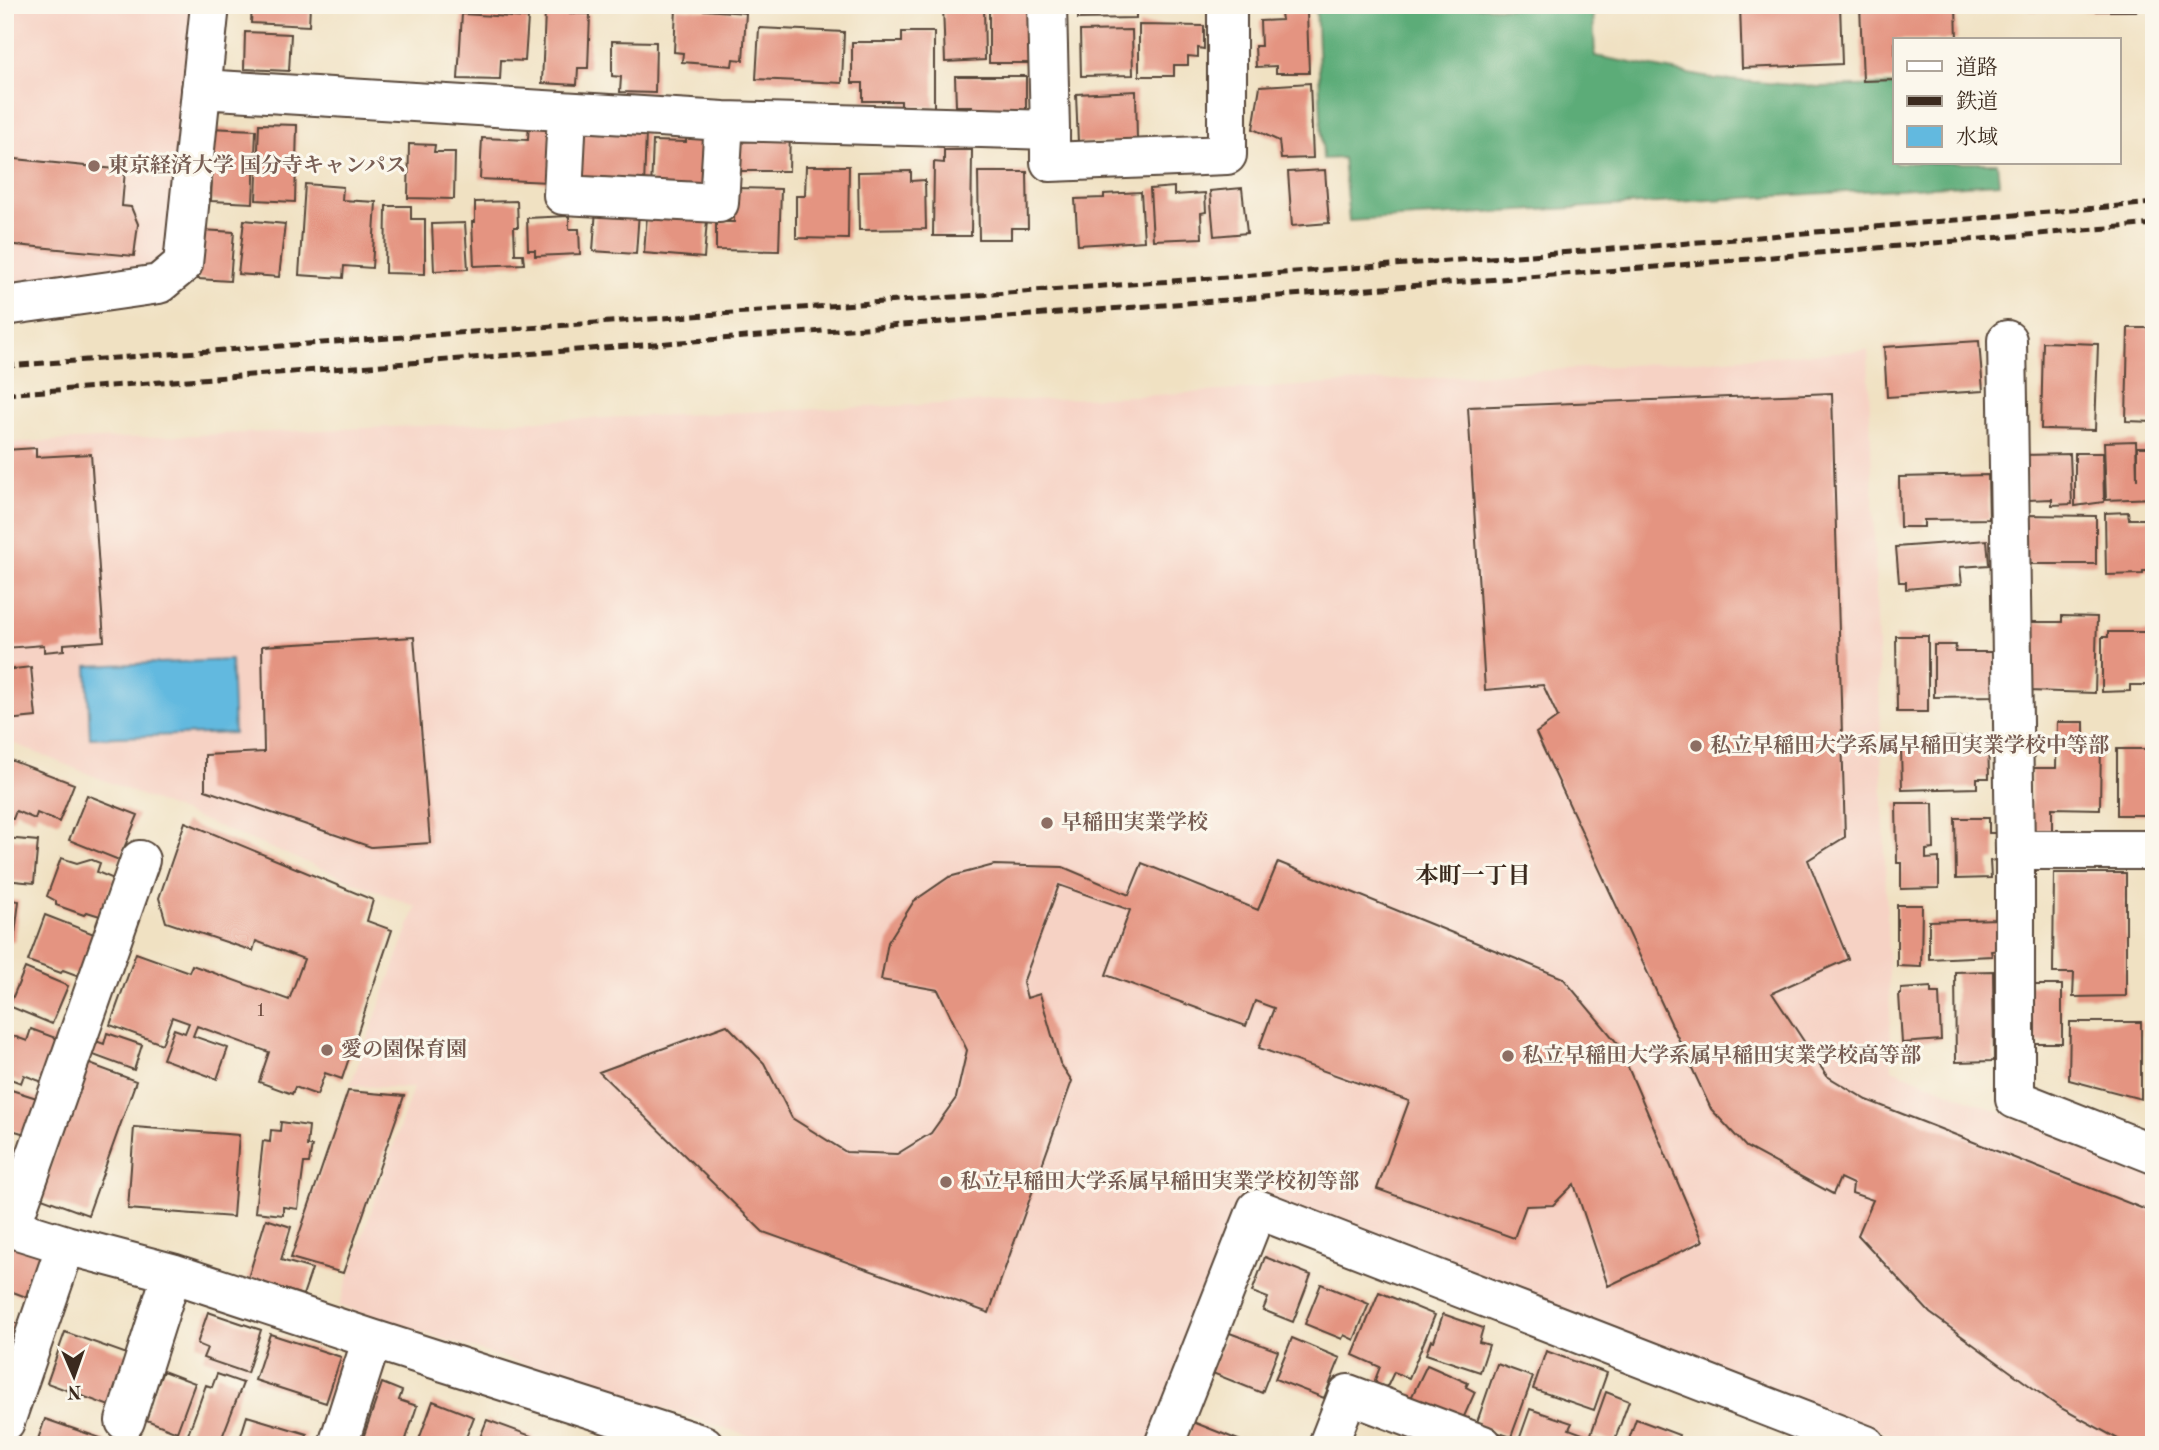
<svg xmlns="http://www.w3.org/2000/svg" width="2159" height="1450" font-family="'Old Standard TT','Noto Serif JP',serif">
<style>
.built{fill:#f6d2c4}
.forest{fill:#5cac78;stroke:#4c6b4b;stroke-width:2}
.water{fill:#62b9df;stroke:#4e727e;stroke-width:2}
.building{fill:#e49481}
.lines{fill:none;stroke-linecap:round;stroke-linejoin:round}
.minor-casing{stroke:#564537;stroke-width:42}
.minor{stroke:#fff;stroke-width:38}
.rail{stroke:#3b2a1e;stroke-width:5;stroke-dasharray:10 5;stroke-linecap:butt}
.education-dot{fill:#8d6e63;stroke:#fbf7ec;stroke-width:2.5}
.labels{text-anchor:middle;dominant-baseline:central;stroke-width:6;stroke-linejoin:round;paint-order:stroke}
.number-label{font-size:18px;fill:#654437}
.education-label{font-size:21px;font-weight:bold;fill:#785e54;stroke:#fbf7ec;text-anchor:start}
.neighbourhood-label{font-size:23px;font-weight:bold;fill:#3b2a1e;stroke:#fbf7ec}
</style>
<rect width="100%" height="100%" fill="#fbf7ec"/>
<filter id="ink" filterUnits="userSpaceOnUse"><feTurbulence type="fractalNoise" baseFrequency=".0143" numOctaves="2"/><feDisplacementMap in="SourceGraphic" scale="14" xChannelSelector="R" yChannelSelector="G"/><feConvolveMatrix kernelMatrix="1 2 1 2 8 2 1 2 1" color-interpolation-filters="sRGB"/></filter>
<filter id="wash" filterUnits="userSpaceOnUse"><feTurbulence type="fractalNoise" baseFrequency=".00686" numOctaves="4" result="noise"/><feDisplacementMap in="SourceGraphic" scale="28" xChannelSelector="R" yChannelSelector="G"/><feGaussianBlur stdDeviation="1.57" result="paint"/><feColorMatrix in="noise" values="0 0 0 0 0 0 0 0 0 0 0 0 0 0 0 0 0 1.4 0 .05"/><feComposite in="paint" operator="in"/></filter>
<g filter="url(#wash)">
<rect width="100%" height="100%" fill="#f0e1c2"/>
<path class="built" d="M5,5H199L177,240L154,265L5,286Z
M1868,350L1892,1069L2154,1174V1445H1916L1251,1195L1155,1445H778L339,1306L413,1088L350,1086L416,907L5,740V443L1155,395Z"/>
<path class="forest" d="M1316,5H1436L1593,11L1595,56L1715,79L1819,87L1895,85V163H1997L1999,183L1349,221L1343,158L1323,159Z"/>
<path class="water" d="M231,660L234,733L90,738L87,666Z"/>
<g id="blocks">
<path class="building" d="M252,5H310L309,26L251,23Z
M943,5H984L985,60L945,62Z
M989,5H1029V63H989Z
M1078,5H1136V18L1078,19Z
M1142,5H1200V9L1142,12Z
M1740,5H1840L1842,64L1742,68Z
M1860,5H1956L1957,40H1895V80L1863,81Z
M2031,5H2137V11H2030Z
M676,8L746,13L743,60L733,59L732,66L682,62L683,53L674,52Z
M545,12L590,14L588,68H578L577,85L542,83Z
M1307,12L1309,73H1276V66L1256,67L1255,46H1261L1260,21L1282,20L1281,13Z
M462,14L528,18L525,61L501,60L500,80L458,79Z
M1139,25L1204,26V49L1198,48V57L1188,56V65H1174V76H1139Z
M759,28L844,32L842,83L756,79Z
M1132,30L1133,75L1081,76L1080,31Z
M245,32L291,34L289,71L244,69Z
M902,32H934V107L901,106V101H863V83H852V42H902Z
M612,41L656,42L655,93L620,92L621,77L612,76Z
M955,76H1026V117H973L972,106H956Z
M1310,83L1313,158L1281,159L1279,141L1253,129L1260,86Z
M1136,91L1137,141L1078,143L1076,94Z
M529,122L552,124L549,182L480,179L482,138L528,140Z
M259,124L297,125L295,202L256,200Z
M583,124L646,133L644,186L580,183Z
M208,128L256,130L253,203L211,201L212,178L206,177Z
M734,128L790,129L789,171H733Z
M687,129L710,130L708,190L651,189L653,141L686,142Z
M409,144L435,145L434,152H455L454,199L408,198Z
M944,150H972L971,236H933L934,162L944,163Z
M5,158L125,170L122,206L131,207L138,224L134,256L5,244Z
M806,166H849L848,239L796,238V196H805Z
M1325,170L1329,223L1292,226L1288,172Z
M911,171V181L925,180L926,229L859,230L858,172Z
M978,172H1027L1028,228H1011V239H979Z
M305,184L343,187L342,200L376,202L372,268L344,266L343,278L299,275Z
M1174,187V195L1205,193L1206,212L1201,213L1202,238L1153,240L1150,189Z
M735,188L781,189L779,251L716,250V222H734Z
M1242,188L1247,233L1214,236L1210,191Z
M1141,192L1144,241L1078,245L1075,199L1104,198V194Z
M517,201L518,227H514L515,254H523L524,264L474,266L472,222H475V202Z
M386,206H411V219H425V274L385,273Z
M596,209L639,212L636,254L593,251Z
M647,215L707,220L704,258L644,253Z
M569,216V229H579L580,254L535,256V250H528L527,218Z
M244,220L285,224L279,277L238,274Z
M465,223L468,269L434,271L432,224Z
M202,230L234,232L230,281L198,279Z
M2128,328H2154V422L2126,421Z
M1979,341L1983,391L1887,397L1884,347Z
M2043,342L2098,344L2095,430L2041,429Z
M1832,393L1845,837L1808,860L1848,959L1772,993L1827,1076L1867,1100L2154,1213V1445H2129L2059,1407L1930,1313L1858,1235L1873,1200L1852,1193L1853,1184L1840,1178L1833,1194L1746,1147L1711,1109L1536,733L1558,717L1543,685L1485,690L1468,407Z
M2136,441L2137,480V447H2154V498L2106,500L2104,442Z
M36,448V457L91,454L104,641L64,644V650L44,652V645L5,648V450Z
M2075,453H2103L2104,502L2075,506Z
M2070,454L2072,504L2052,505V499L2027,500L2025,455Z
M1988,475L1989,519L1924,520V527H1900L1899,477Z
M2128,512L2129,519H2154V571H2143V574L2106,575L2105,513Z
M2023,515L2096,516V564H2023Z
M1987,540L1989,565L1960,567L1962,584L1906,589V582H1899L1896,547Z
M2062,616L2097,617L2095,693L2028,691L2029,622H2062Z
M2108,632H2154V685H2130V691L2102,692V637H2108Z
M1896,636H1928V712H1897Z
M414,637L430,843L371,847L205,790V755L264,752L262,646Z
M1934,645H1956L1955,652H1996V696L1934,697Z
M31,667L36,717L7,720L5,670Z
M2057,722H2084V738L2101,739L2100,809L2052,808V830H2031V768H2056Z
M1988,736L1989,778H1977V788L1902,790L1901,747H1925L1924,738Z
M2117,749H2148V752H2154V815H2117Z
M5,758L74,784L59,822L37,813L35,819L16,811L13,819L5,818Z
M87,795L138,815L119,860L69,840Z
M1896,803H1933L1934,849L1926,850V859L1939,858V888L1901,889V863H1897Z
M1955,818H1989V833H1995V860L1990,861L1991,878L1956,879Z
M185,822L373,900L367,921L392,930L342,1079L325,1073L317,1095L295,1087L292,1094L259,1082L269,1052L197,1026L193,1036L228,1048L217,1079L163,1059L174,1029L185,1033L189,1023L172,1017L162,1044L110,1025L136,953L189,972L192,965L289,1000L304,959L256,941L253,951L166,922L159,898Z
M5,838L38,841L34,883L5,880Z
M61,858L77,863L90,859L100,863L97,872L114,879L100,916L87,912L84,915L56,905V901L47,896Z
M1278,862L1563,978L1618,1044L1703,1241L1608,1286L1574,1184L1553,1205L1526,1206L1514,1238L1377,1189L1409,1101L1259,1048L1274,1008L1255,1001L1246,1026L1106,975L1130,910L1059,885L1023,983L1027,998L1040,994L1060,1063L1072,1081L989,1313L763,1232L599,1072L727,1025L764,1063L792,1118L846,1152L897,1154L931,1133L956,1098L967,1050L938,990L881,980L888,942L914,901L949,877L994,865L1063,867L1129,895L1142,863L1258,910Z
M2054,873H2126V996L2073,997L2074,973H2053Z
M5,899L19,901L14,942L5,941Z
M1897,905H1922L1921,967L1897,966Z
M45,915L94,934L79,976L63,970L61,973L28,961Z
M1998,919L1999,950L1991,951L1992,956L1929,959V921Z
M25,968L68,986L52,1024L9,1006Z
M1993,971L1994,1061L1956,1062L1955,972Z
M2026,985H2062V1043H2026Z
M1931,987V993H1939L1941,1040L1902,1043L1899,994H1901V989Z
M2070,1022H2141V1099L2069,1080Z
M31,1029L61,1040L45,1083L24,1075L21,1083L5,1077V1033L27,1041Z
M107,1033L142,1045L134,1070L88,1053L93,1040L104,1044Z
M87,1063L136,1081L88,1215L39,1197Z
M5,1088L43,1100L32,1136L5,1128Z
M348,1091L404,1096L343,1273L291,1258Z
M281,1122L309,1126L307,1146H312L309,1163H304L298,1209L283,1207V1215L255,1212L263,1141L270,1142L271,1130L280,1131Z
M134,1127L239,1135L233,1217L128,1209Z
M266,1219L291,1227L281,1260L312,1269L303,1295L248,1278Z
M7,1242L46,1255L38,1294L28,1290L26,1297L5,1289V1247Z
M1265,1257L1311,1275L1293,1322L1263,1310L1268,1298L1252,1292Z
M1321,1284L1369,1304L1354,1340L1344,1335L1342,1339L1305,1324Z
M1379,1292L1435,1315L1409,1378L1394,1372L1388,1385L1385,1387L1377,1384L1375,1380L1380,1367L1353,1355Z
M208,1312L261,1330L247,1373L203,1358L207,1348L197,1344Z
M1443,1314L1483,1328L1479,1342L1489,1345L1480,1372L1426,1354L1431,1340L1434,1341Z
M5,1320L19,1324L10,1349L5,1347Z
M65,1332L130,1355L112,1407L47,1383Z
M1227,1332L1278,1351L1262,1393L1210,1372Z
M270,1334L341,1357L326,1403L255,1380Z
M1292,1338L1340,1358L1324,1398L1275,1379Z
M1546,1351L1607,1373L1594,1410L1533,1389Z
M1497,1364L1533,1377L1511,1437L1476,1425Z
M1427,1365L1468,1383L1466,1387L1475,1392L1462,1421L1411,1398Z
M163,1371L195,1383L177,1432L144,1419Z
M217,1374L243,1383L219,1445H198L186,1440L206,1385L212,1387Z
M382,1383L402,1391L399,1400L417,1406L404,1445L361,1444Z
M1606,1392L1629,1401L1614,1442L1591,1434Z
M433,1401L474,1417L463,1445H417Z
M1530,1409L1572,1423L1569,1429L1604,1442V1445H1534L1519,1440Z
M247,1416L307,1434L304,1445H238Z
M45,1419L106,1440L105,1445H36Z
M1636,1419L1679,1435L1675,1445H1627Z
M487,1420L534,1437L531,1445H477Z
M1193,1422L1251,1445H1185Z
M547,1438L572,1439L579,1445H544Z"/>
</g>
</g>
<g filter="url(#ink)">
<use href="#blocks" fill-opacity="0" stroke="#564537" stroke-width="2"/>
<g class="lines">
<g class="minor-casing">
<path id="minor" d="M201,89L724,121L1050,130L1047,5
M567,113L563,195L719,203L724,121
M1050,130V162L1227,155V5
M5,306L159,284L183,264L210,5
M2007,340L2015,850V1099L2154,1154
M2015,850H2154
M5,1226L66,1245L172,1273L372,1339L704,1445
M11,1227L140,860
M125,1421L172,1273
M5,1422L66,1245
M338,1445L372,1339
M1164,1445L1257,1209L1866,1445
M1328,1445L1348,1394L1483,1445"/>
</g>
<use href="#minor" class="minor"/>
<path class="rail" d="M5,366L1653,246L2154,203
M5,394L1656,267L2154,224"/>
</g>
</g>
<g class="education-dot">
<circle cx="94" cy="166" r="7"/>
<circle cx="1696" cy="746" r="7"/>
<circle cx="1047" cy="823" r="7"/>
<circle cx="327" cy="1050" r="7"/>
<circle cx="1508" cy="1056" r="7"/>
<circle cx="946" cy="1182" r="7"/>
</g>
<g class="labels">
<g class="number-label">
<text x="261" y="1011">1</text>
</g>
<g class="education-label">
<text x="108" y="166">東京経済大学 国分寺キャンパス</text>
<text x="1710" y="746">私立早稲田大学系属早稲田実業学校中等部</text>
<text x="1061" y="823">早稲田実業学校</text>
<text x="341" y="1050">愛の園保育園</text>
<text x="1522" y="1056">私立早稲田大学系属早稲田実業学校高等部</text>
<text x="960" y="1182">私立早稲田大学系属早稲田実業学校初等部</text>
</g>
<g class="neighbourhood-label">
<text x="1473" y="876">本町一丁目</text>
</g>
</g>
<rect width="2159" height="1450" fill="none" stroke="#fbf7ec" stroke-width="28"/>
<rect x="1893" y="38" width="228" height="126" fill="#fbf7ec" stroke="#aea59a" stroke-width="2"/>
<rect x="1907" y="61" width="35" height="10" fill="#ffffff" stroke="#aea59a" stroke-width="2"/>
<text x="1956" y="74" font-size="21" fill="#3b2a1e">道路</text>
<rect x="1907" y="96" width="35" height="10" fill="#3b2a1e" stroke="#aea59a" stroke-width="2"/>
<text x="1956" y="108" font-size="21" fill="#3b2a1e">鉄道</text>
<rect x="1907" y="126" width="35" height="21" fill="#62b9df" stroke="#aea59a" stroke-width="2"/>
<text x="1956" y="144" font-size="21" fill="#3b2a1e">水域</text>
<g transform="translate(74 1376) rotate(178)" stroke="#fbf7ec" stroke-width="5" paint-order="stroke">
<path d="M0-5L12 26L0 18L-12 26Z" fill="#3b2a1e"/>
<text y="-10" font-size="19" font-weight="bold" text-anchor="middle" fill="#3b2a1e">N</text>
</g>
</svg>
